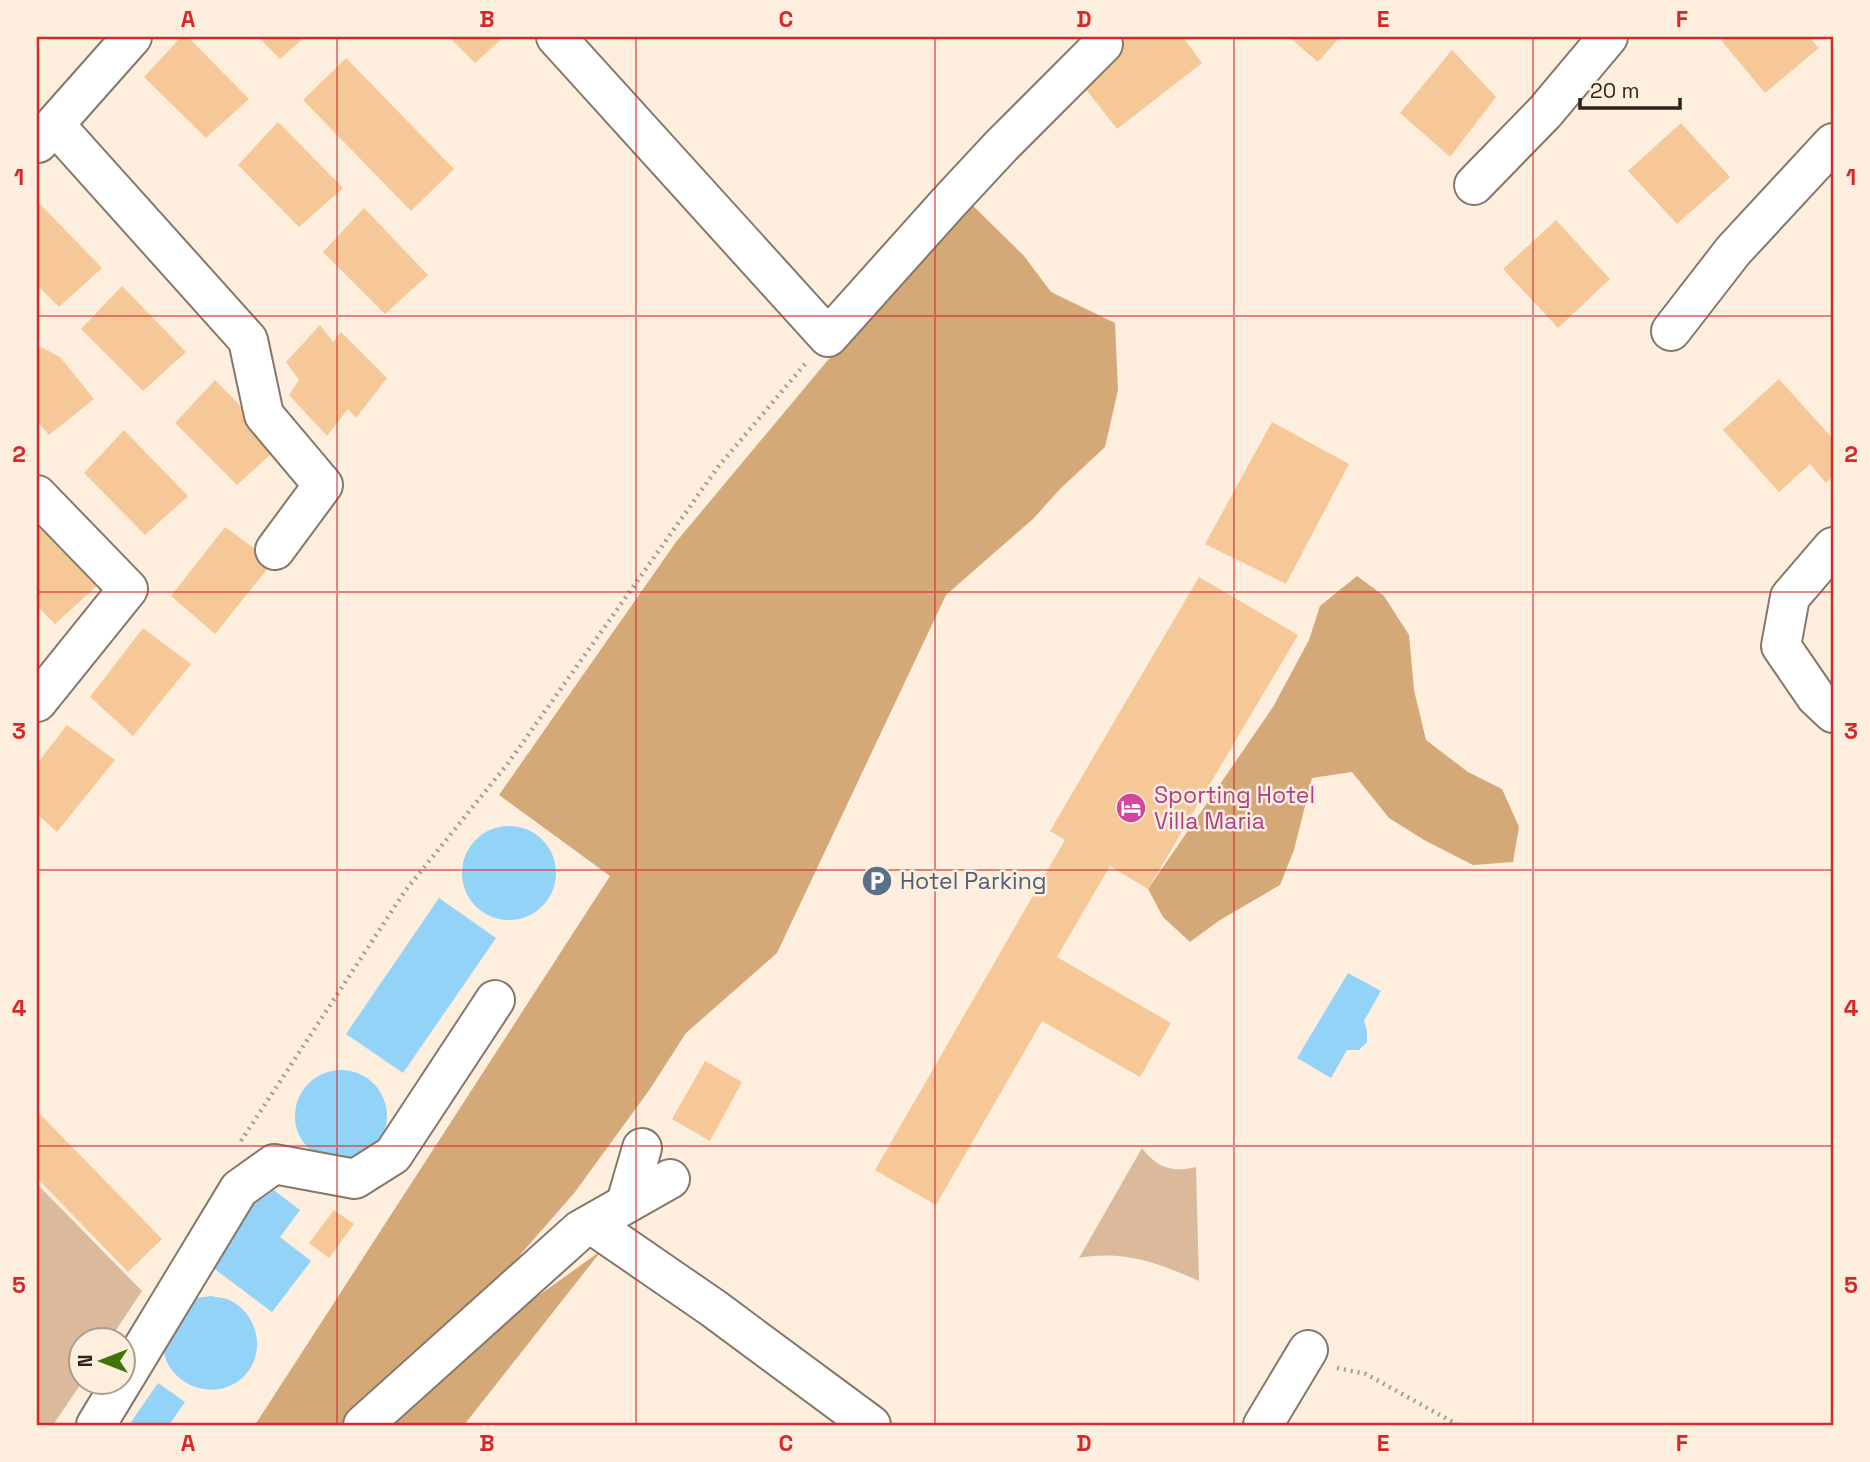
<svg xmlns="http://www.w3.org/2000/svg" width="1870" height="1462" font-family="'Space Grotesk',sans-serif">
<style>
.green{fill:#daba9a}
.forest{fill:#d5a878}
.water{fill:#93d3f8}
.building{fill:#f7c897}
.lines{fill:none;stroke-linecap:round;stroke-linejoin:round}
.minor-casing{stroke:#85786a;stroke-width:42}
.path{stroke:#a79c90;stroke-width:4.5;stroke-dasharray:2 5;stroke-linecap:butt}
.minor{stroke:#fff;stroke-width:38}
.grid{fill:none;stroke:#d62828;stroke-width:2;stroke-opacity:0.55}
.labels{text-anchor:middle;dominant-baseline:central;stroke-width:5;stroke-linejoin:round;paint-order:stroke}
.hotel-label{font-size:23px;fill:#b23c85;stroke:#fdeede;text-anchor:start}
.service-label{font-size:23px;fill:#4e5e75;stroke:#fdeede;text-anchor:start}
.neatline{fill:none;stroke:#d62828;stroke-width:2.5}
.grid-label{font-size:23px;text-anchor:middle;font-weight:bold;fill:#d62828}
</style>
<rect width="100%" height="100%" fill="#fdeede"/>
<path class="green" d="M1142,1148C1157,1168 1172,1173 1196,1167L1199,1281C1158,1263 1125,1250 1079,1258Z
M37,1184L142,1291L110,1339L80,1340V1382H82L53,1425H37Z"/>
<path class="forest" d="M964,197L1024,256L1051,292L1115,323L1118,390L1105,447L1060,489L1033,519L946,595L777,953L686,1033L650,1089L575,1192L472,1310L499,1324L602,1250L464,1425H255L610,876L499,795L676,542Z
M1357,576L1384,596L1409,635L1414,690L1426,740L1468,772L1502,789L1519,827L1513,862L1473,865L1424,840L1389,818L1352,772L1312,778L1294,850L1280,885L1220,920L1190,942L1163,917L1148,889L1273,707L1309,640L1320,606Z"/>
<path class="water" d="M462 873a47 47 0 1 1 94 0a47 47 0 1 1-94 0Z
M439,898L496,938L403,1073L346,1034Z
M1348,973L1381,991L1364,1021L1367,1031V1042L1359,1050H1347L1331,1078L1297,1058Z
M295 1116a46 46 0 1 1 92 0a46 46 0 1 1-92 0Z
M259,1179L300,1210L280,1237L311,1261L272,1312L200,1258Z
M211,1296C216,1297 223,1298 227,1299C252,1309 264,1339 253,1363C237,1398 189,1398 169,1366C166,1361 163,1352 164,1346C165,1340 170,1333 173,1326C175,1321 177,1311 181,1306C188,1299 202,1297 211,1296Z
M158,1383L185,1402L169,1425H136L131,1422Z"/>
<path class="building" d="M181,37H188L249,99L206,138L144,77Z
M258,37H305L280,59Z
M449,37H504L475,63Z
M1123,37H1183L1202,63L1117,129L1074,74Z
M1289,37H1340L1318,62Z
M1725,37H1809L1819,48L1765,93L1721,40Z
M1452,50L1496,97L1450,157L1400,113Z
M346,58L454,169L411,211L303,100Z
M278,122L343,188L299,227L238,165Z
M1681,123L1730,177L1677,224L1628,171Z
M37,201L102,268L59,307L37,285Z
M364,208L428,275L385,314L323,252Z
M1556,220L1610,279L1558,328L1503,269Z
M122,286L186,352L143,391L81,329Z
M320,325L333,342L341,332L387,378L356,418L348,409L327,436L289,395L299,380L286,362Z
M37,345L60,357L94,399L49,435L37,421Z
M1779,379L1833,439V476L1826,483L1810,464L1779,492L1723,430Z
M215,380L280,446L237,485L175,423Z
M1272,422L1349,464L1286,584L1205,544Z
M124,430L188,496L145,535L84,473Z
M37,522L98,585L55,624L37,606Z
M225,527L273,562L215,634L171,596Z
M1199,577L1298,635L1148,889L1110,866L1057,957L1171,1023L1140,1077L1042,1021L936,1205L875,1170L1065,840L1050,831Z
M143,628L191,664L133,736L90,697Z
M67,725L115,760L57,832L37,814V764Z
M705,1061L742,1082L710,1141L672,1119Z
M37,1111L162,1239L128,1272L37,1178Z
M334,1210L354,1224L329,1258L309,1243Z"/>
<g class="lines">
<g class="minor-casing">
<path id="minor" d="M556,37L828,337L949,202L1001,146L1103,44
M55,125L248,340L264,415L323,485L275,550
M38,143L132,37
M1474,185L1545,112L1608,37
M1671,331L1733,251L1833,143
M37,495L128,589L37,702
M1833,547L1790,597L1781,646L1816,697L1833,713
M626,1203L642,1148
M591,1224L713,1308L871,1425
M96,1425L239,1189L274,1164L355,1179L393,1155L495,1000
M363,1425L580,1230L670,1179
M1263,1425L1308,1350"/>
</g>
<path class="path" d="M241,1141L405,891L509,762L718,467L805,364
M1337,1368L1366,1374L1458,1425"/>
<use href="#minor" class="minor"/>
</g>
<path class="grid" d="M337,37V1425M636,37V1425M935,37V1425M1234,37V1425M1533,37V1425M37,316H1833M37,592H1833M37,870H1833M37,1146H1833"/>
<defs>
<g id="hotel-disc" transform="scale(1.575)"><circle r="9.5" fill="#d1479c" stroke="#fdeede"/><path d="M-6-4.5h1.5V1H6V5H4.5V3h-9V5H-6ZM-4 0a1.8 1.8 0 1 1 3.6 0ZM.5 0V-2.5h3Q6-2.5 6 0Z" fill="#fff"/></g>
<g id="parking-disc" transform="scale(1.575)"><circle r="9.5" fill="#5c6f8a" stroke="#fdeede"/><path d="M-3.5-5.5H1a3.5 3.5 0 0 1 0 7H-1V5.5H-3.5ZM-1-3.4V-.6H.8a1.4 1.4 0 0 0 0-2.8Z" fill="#fff"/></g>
</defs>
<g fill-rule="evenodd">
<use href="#hotel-disc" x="1131" y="808"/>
<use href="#parking-disc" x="877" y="881"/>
</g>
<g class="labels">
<g class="hotel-label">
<text x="1154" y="795">Sporting Hotel<tspan x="1154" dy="26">Villa Maria</tspan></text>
</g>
<g class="service-label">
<text x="900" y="881">Hotel Parking</text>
</g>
</g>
<rect width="1870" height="1462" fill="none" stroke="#fdeede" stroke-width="77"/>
<g transform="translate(102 1361) rotate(270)"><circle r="33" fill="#fdeede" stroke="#a99d91" stroke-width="2"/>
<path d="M0-5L12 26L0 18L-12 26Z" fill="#3c7508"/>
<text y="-10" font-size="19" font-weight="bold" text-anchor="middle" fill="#2a241e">N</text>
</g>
<path d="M1580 98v10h100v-10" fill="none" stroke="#2a241e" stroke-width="3.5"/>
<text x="1590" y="98" font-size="21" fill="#2a241e" stroke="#fdeede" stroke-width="5" paint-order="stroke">20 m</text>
<rect x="38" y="38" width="1794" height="1386" class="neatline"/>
<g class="grid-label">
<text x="188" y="27">A</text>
<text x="487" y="27">B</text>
<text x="786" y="27">C</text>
<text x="1084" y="27">D</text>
<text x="1383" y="27">E</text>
<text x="1682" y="27">F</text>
<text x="19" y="185">1</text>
<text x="1851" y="185">1</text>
<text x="19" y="462">2</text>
<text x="1851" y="462">2</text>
<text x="19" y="739">3</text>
<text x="1851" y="739">3</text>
<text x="19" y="1016">4</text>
<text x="1851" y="1016">4</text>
<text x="19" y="1293">5</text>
<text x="1851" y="1293">5</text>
<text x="188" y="1451">A</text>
<text x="487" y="1451">B</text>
<text x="786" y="1451">C</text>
<text x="1084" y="1451">D</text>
<text x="1383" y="1451">E</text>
<text x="1682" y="1451">F</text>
</g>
</svg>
